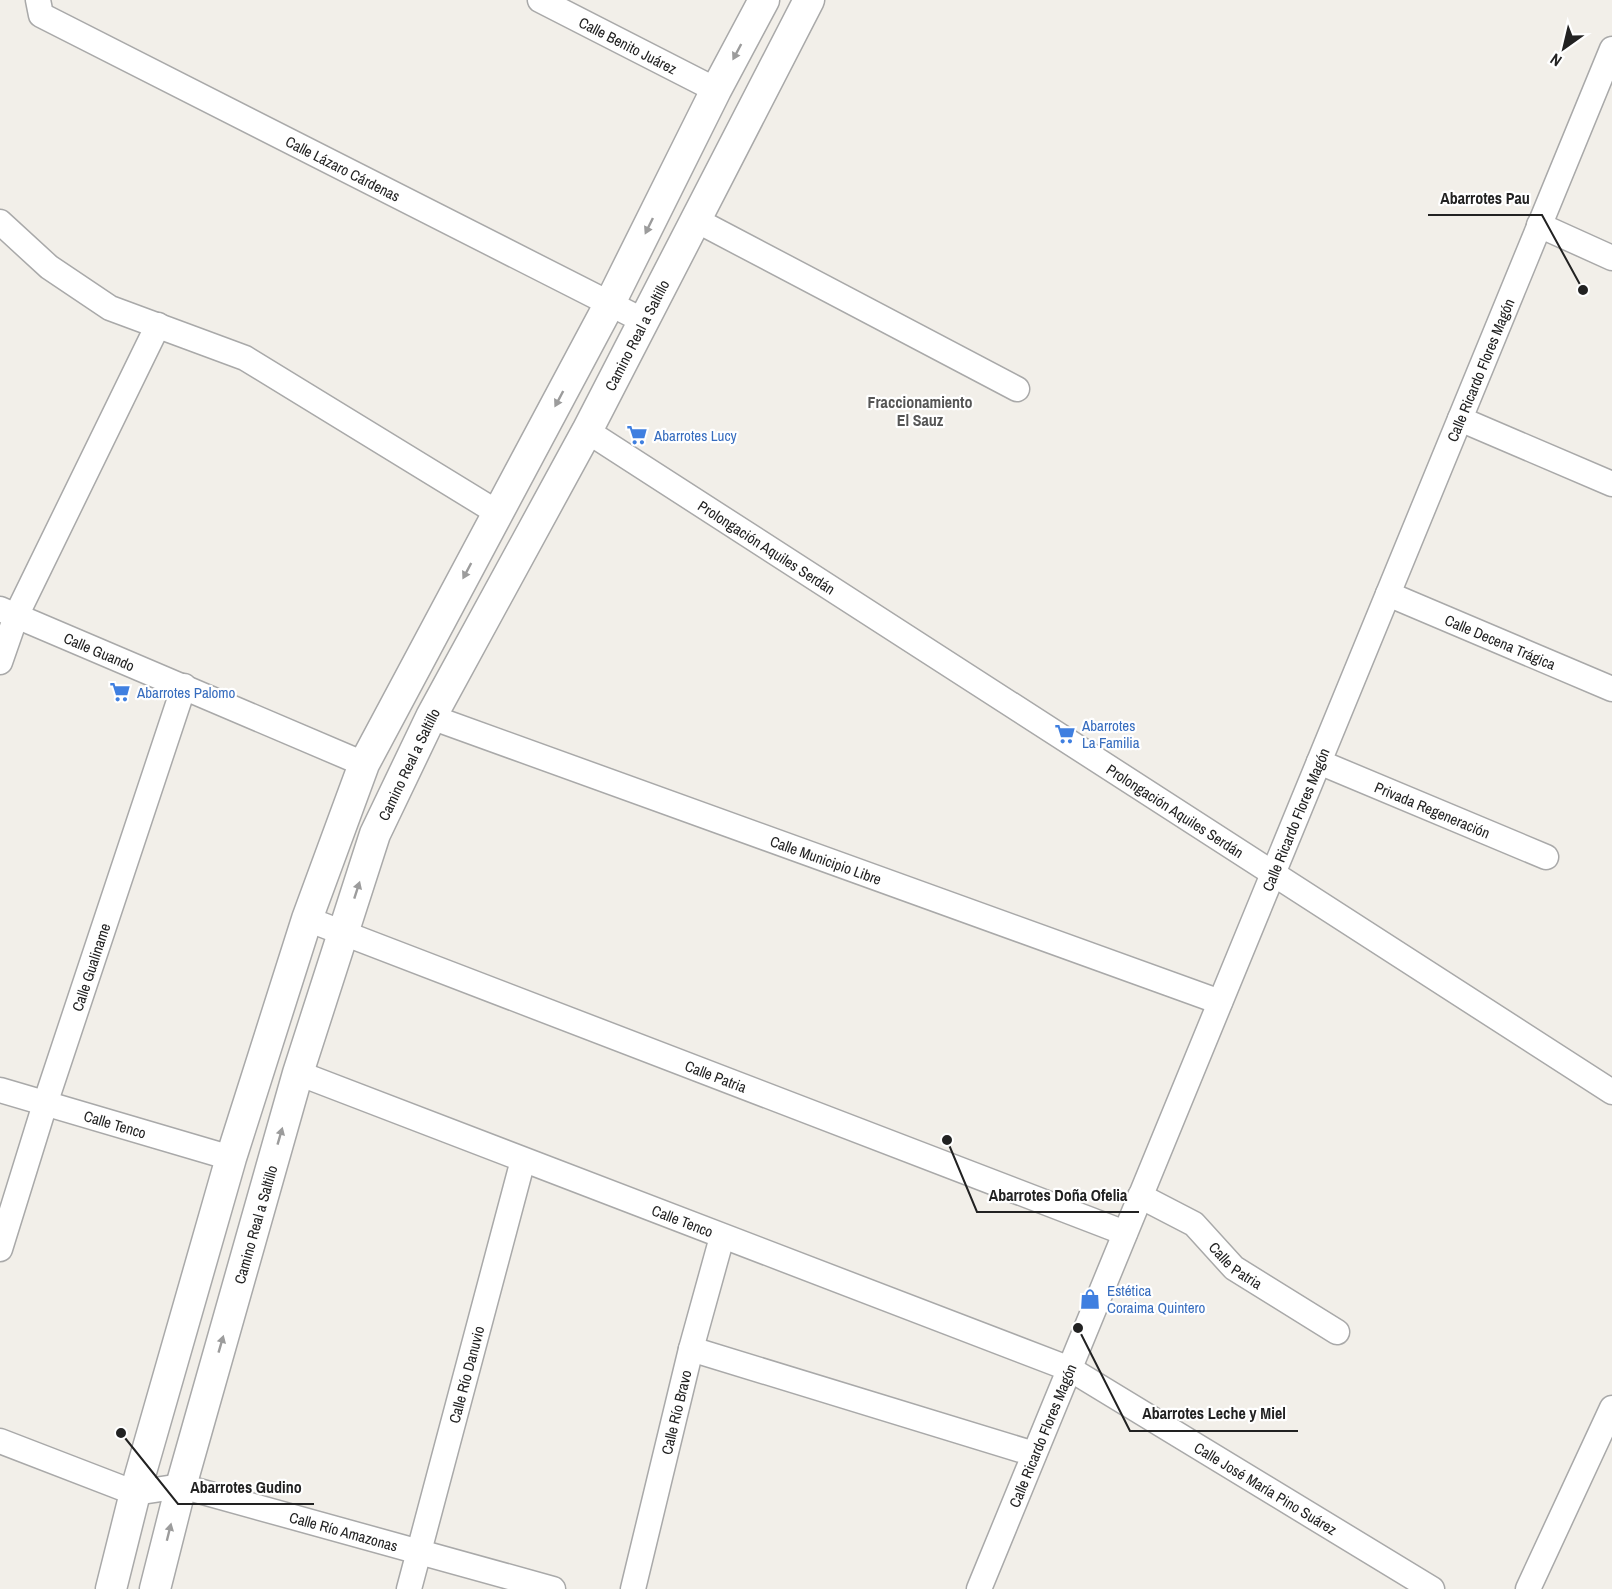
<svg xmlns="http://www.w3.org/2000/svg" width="1612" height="1589" font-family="'Archivo Narrow',sans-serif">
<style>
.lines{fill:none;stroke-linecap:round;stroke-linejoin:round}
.minor-casing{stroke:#a9a9a9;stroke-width:27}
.tertiary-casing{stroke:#a9a9a9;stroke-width:33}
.minor{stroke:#fff;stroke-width:24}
.tertiary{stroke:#fff;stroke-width:30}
.oneway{fill:#9c9c9c}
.labels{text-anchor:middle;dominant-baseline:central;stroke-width:4.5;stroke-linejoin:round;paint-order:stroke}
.street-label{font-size:15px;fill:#222;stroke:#fff}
.shop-label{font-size:15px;fill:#366cbe;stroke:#fff;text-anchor:start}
.neighbourhood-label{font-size:16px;font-weight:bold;fill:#555;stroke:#fff}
.leader{fill:none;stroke:#222;stroke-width:2}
.callout-dot{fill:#222;stroke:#fff;stroke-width:2}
.callout-label{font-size:16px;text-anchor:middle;font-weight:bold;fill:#222;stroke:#fff;stroke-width:4.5;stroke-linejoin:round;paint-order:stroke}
</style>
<rect width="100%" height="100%" fill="#f2efe9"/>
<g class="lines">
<g class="minor-casing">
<g id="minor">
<path id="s1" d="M38,0L41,15L644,321"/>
<path id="s2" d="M540,0L716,90"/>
<path d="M696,220L1017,389"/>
<path d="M0,222L49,267L110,308L245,358L498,513"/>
<path d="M1539,225L1612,258"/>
<path d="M1460,419L1612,484"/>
<path id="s3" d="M587,431L1612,1092"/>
<path id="s4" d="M1388,594L1612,689"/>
<path id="s5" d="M0,609L364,764"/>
<path d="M0,662L16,616L158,325"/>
<path id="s6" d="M431,717L1220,1002"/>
<path id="s7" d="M1319,762L1546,857"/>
<path id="s8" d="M307,919L1125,1233"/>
<path id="s9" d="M298,1073L1070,1369L1432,1589"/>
<path id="s10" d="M0,1090L231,1158"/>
<path id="s11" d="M1140,1196L1194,1224L1234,1268L1337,1332"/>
<path id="s12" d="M0,1249L45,1104L184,686"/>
<path d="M691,1349L1034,1454"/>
<path id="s13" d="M0,1441L135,1493L181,1486L553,1589"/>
<path id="s14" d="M409,1589L523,1160"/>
<path id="s15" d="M633,1589L691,1349L722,1237"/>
<path id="s16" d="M979,1589L1612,49"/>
<path d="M1528,1589L1612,1408"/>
</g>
</g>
<g class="tertiary-casing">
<g id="tertiary">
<path d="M111,1589L135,1493L231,1158L307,919L364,764L610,303L716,90L764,0"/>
<path id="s17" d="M155,1589L181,1486L298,1073L375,834L431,717L587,431L809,0"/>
</g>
</g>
<use href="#minor" class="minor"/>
<use href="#tertiary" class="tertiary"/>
</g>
<defs><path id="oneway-solid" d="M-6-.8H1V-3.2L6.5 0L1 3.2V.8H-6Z" transform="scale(1.5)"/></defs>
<g class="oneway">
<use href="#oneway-solid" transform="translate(737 52) rotate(118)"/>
<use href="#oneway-solid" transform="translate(649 226) rotate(116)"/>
<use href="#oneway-solid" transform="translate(559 399) rotate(118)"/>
<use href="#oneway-solid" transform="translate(467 571) rotate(118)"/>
<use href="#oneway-solid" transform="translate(357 890) rotate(-72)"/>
<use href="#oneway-solid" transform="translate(280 1136) rotate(-74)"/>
<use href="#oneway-solid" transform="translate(221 1344) rotate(-74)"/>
<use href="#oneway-solid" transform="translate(169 1532) rotate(-76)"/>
</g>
<defs>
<g id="supermarket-bare" transform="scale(1.62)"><path d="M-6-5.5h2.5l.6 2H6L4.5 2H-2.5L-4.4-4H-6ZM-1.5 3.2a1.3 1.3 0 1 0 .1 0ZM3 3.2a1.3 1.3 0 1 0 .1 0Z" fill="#3f7fe0" stroke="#fff" stroke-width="2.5" paint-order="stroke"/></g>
<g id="shop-bare" transform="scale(1.62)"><path d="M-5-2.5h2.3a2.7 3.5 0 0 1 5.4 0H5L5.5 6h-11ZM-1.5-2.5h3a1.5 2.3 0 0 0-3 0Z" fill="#3f7fe0" stroke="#fff" stroke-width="2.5" paint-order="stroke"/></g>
</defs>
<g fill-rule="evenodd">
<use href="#supermarket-bare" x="637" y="435"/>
<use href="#supermarket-bare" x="120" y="692"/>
<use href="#supermarket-bare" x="1065" y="734"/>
<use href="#shop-bare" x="1090" y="1299"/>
</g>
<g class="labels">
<g class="street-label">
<text stroke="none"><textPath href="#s2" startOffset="99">Calle Benito Juárez</textPath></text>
<text stroke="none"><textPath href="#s1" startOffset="354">Calle Lázaro Cárdenas</textPath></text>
<text stroke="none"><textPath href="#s17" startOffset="1350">Camino Real a Saltillo</textPath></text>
<text stroke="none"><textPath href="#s16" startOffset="1318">Calle Ricardo Flores Magón</textPath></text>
<text stroke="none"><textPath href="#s3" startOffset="214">Prolongación Aquiles Serdán</textPath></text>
<text stroke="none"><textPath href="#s4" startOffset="122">Calle Decena Trágica</textPath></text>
<text stroke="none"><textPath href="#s5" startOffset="108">Calle Guando</textPath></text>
<text stroke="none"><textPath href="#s17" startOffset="864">Camino Real a Saltillo</textPath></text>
<text stroke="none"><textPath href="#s3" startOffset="700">Prolongación Aquiles Serdán</textPath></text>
<text stroke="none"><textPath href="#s7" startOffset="123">Privada Regeneración</textPath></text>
<text stroke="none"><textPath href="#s16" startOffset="832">Calle Ricardo Flores Magón</textPath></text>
<text stroke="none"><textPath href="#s6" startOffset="420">Calle Municipio Libre</textPath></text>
<text stroke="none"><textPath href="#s12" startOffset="296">Calle Gualiname</textPath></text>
<text stroke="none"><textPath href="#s8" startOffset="438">Calle Patria</textPath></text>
<text stroke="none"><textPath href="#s10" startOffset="120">Calle Tenco</textPath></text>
<text stroke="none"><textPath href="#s9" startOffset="412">Calle Tenco</textPath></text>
<text stroke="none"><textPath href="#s17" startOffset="378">Camino Real a Saltillo</textPath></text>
<text stroke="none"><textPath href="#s11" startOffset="120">Calle Patria</textPath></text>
<text stroke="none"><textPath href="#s14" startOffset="222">Calle Río Danuvio</textPath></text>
<text stroke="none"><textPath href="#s15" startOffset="182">Calle Río Bravo</textPath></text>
<text stroke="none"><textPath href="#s16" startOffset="166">Calle Ricardo Flores Magón</textPath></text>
<text stroke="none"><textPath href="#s9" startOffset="1056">Calle José María Pino Suárez</textPath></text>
<text stroke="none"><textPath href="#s13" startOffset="360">Calle Río Amazonas</textPath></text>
</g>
<g class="shop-label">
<text x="654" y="435">Abarrotes Lucy</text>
<text x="137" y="692">Abarrotes Palomo</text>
<text x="1082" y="725">Abarrotes<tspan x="1082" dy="17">La Familia</tspan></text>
<text x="1107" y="1290">Estética<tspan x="1107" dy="17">Coraima Quintero</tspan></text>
</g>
<g class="neighbourhood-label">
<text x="920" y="402">Fraccionamiento<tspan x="920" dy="18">El Sauz</tspan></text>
</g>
</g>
<path class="leader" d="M1583 290L1542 215H1428M947 1140L977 1212H1139M1078 1328L1130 1431H1298M121 1433L178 1504H314"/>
<g class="callout-dot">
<circle cx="1583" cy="290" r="6"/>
<circle cx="947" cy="1140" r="6"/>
<circle cx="1078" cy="1328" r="6"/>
<circle cx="121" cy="1433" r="6"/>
</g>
<g class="callout-label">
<text x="1485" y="204">Abarrotes Pau</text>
<text x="1058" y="1201">Abarrotes Doña Ofelia</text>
<text x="1214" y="1419">Abarrotes Leche y Miel</text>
<text x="246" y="1493">Abarrotes Gudino</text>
</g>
<g transform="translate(1564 48) rotate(214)" stroke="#ffffff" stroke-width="4.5" paint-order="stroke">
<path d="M0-4.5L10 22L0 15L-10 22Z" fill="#222222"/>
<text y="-9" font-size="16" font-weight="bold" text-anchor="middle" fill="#222222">N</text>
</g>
</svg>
